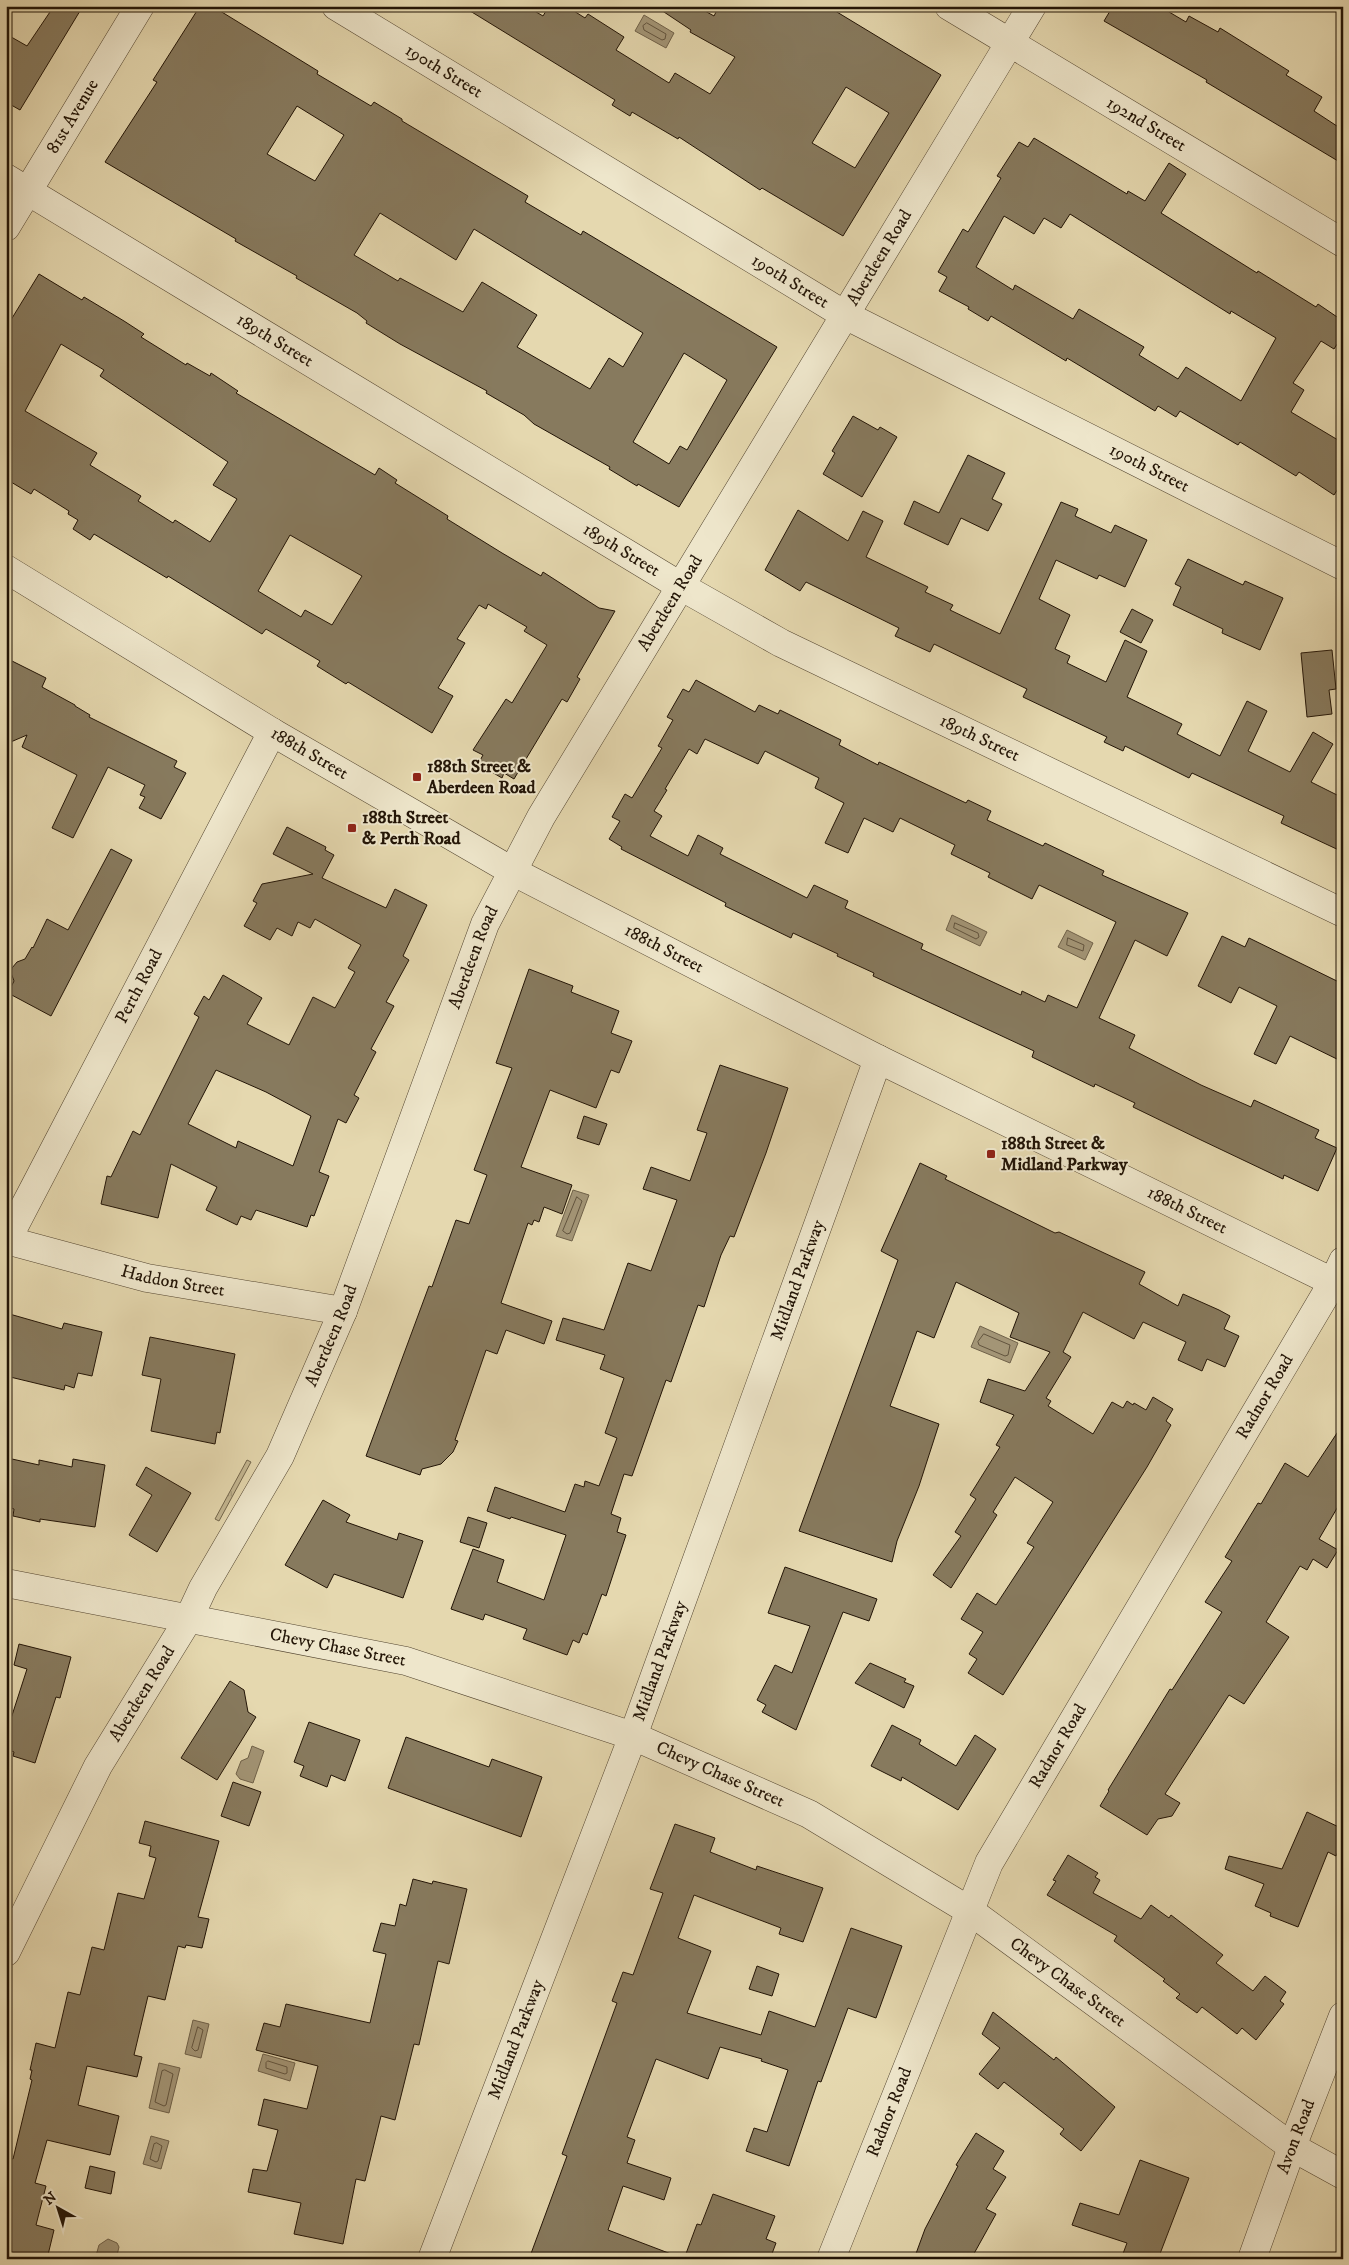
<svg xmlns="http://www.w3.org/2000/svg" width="1349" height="2265" font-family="'IM FELL DW Pica',serif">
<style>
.grass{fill:url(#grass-tufts);stroke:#73664c}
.water{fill:#a39576;stroke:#6f6149}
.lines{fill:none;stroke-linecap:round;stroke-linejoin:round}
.shore{stroke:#62543e;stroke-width:1}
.building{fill:#877a5e;stroke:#221406;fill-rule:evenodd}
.minor-casing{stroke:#534530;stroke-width:29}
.minor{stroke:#eee6cb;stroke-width:28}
.poi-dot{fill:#8f2418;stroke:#eee6cb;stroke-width:2}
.labels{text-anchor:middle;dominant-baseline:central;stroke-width:4;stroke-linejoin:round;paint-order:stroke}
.street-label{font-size:18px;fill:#221406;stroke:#eee6cb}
.poi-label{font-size:18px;font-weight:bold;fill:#221406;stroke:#eee6cb;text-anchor:start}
</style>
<defs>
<pattern id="grass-tufts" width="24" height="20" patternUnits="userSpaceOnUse" patternTransform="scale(1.25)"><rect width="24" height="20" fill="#c4b792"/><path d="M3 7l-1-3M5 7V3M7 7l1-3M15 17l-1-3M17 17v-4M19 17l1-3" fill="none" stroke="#a89c7c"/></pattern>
</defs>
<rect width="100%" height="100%" fill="#e5d8af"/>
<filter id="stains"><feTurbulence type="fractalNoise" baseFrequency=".004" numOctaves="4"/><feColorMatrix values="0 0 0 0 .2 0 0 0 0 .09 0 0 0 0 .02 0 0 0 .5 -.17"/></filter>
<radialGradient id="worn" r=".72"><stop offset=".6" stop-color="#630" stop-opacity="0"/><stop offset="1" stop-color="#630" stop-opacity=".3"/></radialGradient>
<path class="grass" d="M247,1460L251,1462L219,1521L215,1519Z"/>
<path class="water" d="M644,15L674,33L666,48L635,31Z
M952,915L987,932L980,946L946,930Z
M1067,930L1093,943L1085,960L1058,947Z
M573,1190L589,1195L572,1241L556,1236Z
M980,1326L1018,1343L1010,1363L971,1347Z
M252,1746L264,1751L253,1783L240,1779L236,1774L241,1761L248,1758Z
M193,2020L209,2024L201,2058L185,2054Z
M263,2054L295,2063L290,2081L258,2071Z
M159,2063L180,2068L169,2113L149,2108Z
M151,2136L169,2141L161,2169L143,2164Z
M108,2239L117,2243L119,2247L116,2259H95L99,2245Z"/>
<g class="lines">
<path class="shore" d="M647,23L666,34L665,39L662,40L644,30L643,26Z
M955,923L978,933L979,937L976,939L954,928Z
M1068,938L1084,945L1083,951L1067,945Z
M577,1197L582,1201L570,1233L567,1234L563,1231Z
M984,1334L1010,1345L1008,1355L1005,1356L979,1345L978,1342Z
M198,2027L203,2030L198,2050L195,2051L192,2048Z
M268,2061L287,2067V2073L285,2074L266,2068V2063Z
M165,2070L173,2074L166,2105L164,2106L155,2102L162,2071Z
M157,2143L162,2146L158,2161L156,2162L150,2159L154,2144Z"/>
</g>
<path class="building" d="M54,6H83L20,110L6,102V34L27,46Z
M200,6H212L318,71L317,74L371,106L374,102L402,119V121L528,196L525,202L581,235L583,231L777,347L679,507L638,484L637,486L609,469L610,467L534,424L524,415L486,393L487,391L400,344L366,323L367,321L357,313L296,278L297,276L235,241L236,239L105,162L157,82L153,80ZM297,106L344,135L315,181L267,154ZM380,213L456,260L474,229L643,333L623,367L609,358L590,389L517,347L537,315L482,282L463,312L400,278L398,281L354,255ZM684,353L727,380L687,450L680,446L669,464L633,442Z
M462,6H526L543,16L549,6H566L585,18L588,14L624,37L616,50L669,83L675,73L710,94L735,57L690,32L691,30L655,6H696L714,16L719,6H827L941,75L843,236L762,188L760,190L679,137L678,139L632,112L630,116L612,105L615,100ZM846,87L889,113L855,168L812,143Z
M1113,6H1159L1186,22L1189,16L1218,32L1220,28L1289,71L1286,75L1322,97L1314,111L1343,130V164L1206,82L1207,80L1104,21Z
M1034,138L1127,194L1128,191L1145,201L1169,163L1186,174L1161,213L1257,273L1258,271L1316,307L1318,304L1343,321V335L1334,349L1321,341L1293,383L1304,390L1291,412L1343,443V481L1334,495L1299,472L1296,476L1240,442L1238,445L1180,411L1176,417L1158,406L1155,411L1067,358L1066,361L991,316L988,321L968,309L969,307L939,291L947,277L938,272L963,229L968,232L1001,178L997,176L1019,142L1028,147ZM1070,214L1230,314L1231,311L1276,338L1241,401L1186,367L1178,379L1139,355L1144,347L1079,309L1073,319L1015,285L1013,290L976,267L1004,216L1034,234L1044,218L1061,228Z
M39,274L82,300L84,297L124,321L144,334L141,337L186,365L187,363L210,376L211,373L238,391L236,393L375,475L379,468L397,480L395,483L448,516L447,519L502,553L541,576L543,572L599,608L615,611L577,677L580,679L567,702L562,699L514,779L504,773L502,778L478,764L483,755L473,750L506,699L512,703L547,645L524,631L527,627L488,604L486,609L479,605L457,639L465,643L438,688L453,696L432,733L348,682L346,684L317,666L320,661L266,629L262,634L168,576L167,578L94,534L90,540L73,529L78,520L68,514L69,511L34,489L31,494L6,479V328ZM61,344L104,370L100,376L228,462L213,485L237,499L210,542L175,520L173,523L138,501L141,496L90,465L97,453L25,411ZM290,535L362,576L332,625L305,610L301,617L258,591Z
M853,416L878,430L880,427L897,437L862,497L823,474L835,453L832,451Z
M968,455L1005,473L992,499L1002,504L988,531L961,518L948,545L904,524L914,501L939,513Z
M1061,502L1078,509L1075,516L1111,533L1115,525L1147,540L1125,587L1099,575L1097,579L1056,560L1039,599L1070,615L1055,649L1070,656L1067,663L1106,682L1125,640L1147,651L1127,697L1182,724L1177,734L1220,756L1247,701L1267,711L1248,751L1290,772L1313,732L1333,744L1311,782L1343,798V852L1281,823L1284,816L1192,773L1189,778L1125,746L1123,751L1104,742L1107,737L1023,697L1027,689L934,644L930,652L895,636L899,628L806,582L800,591L765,570L798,510L848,541L863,511L883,521L866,557L928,587L925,592L953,605L950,610L1000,634Z
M1188,559L1243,585L1245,581L1283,598L1260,650L1222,633L1223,629L1173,605L1181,587L1175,584Z
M1132,609L1153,620L1141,643L1120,632Z
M1332,650L1336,689L1329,690L1332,714L1307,717L1301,653Z
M6,658L46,678L42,687L75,705V706L90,715L89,717L177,761L174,767L186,773L161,819L139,808L145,797L140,795L145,785L108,767L73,838L52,828L77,775L22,747L27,735L6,744Z
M696,680L755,712L759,705L778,714L780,710L841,740L839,745L878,765L879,762L966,803L968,800L991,811L987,820L1043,846L1045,843L1104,871L1102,875L1188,913L1167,956L1135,940L1099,1018L1135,1035L1129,1048L1201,1085L1251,1107L1254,1100L1319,1130L1315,1138L1337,1148L1318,1191L1284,1175L1283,1179L1201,1140L1133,1107L1135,1103L1095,1084L1094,1087L1032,1057L1034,1051L873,976L874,973L837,956L838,954L793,933L791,938L725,906L726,903L621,849L622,847L609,839L620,821L612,817L625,794L632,798L662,748L658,746L673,720L667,717L683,689L689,692ZM705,739L758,764L765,751L819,778L815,788L844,803L825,843L848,853L864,818L893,832L900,818L955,845L951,854L990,873L988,877L1032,899L1039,885L1116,922L1077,1008L1048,995L1045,1002L1022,991L1021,995L921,949L923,944L845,908L848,901L814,885L807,898L720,854L723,848L698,835L688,856L650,836L662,816L654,811L667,790L665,789L689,749L697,754Z
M287,827L326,847L325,850L334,855L322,878L386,908L395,889L427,905L403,956L409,960L386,1002L394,1006L371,1049L376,1052L354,1095L359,1098L346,1123L338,1119L319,1172L329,1176L314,1216L311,1215L307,1227L256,1210L251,1220L241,1216L237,1225L206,1210L217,1187L171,1164L158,1218L101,1204L107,1176L111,1177L133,1131L140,1135L199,1017L194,1014L204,996L209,1000L223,975L262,998L247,1024L289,1045L313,997L335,1008L355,972L348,968L361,945L315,919L310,928L298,922L292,936L277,928L270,940L244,926L257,903L253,901L262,884L313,874L273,854ZM216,1070L266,1092L311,1116L293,1166L238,1141L236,1148L188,1124Z
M111,849L132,860L51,1016L8,993L14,981L11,973L12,968L17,962L25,959L32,947L33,948L47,919L68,930Z
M1222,936L1245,947L1249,938L1343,984V1062L1290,1036L1276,1064L1254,1054L1277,1006L1239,987L1231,1003L1198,986Z
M529,969L573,986L571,992L619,1011L611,1033L632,1041L619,1073L611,1070L596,1108L550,1090L521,1167L572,1185L562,1214L544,1207L539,1222L534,1220L532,1225L528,1223L501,1303L552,1321L544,1344L506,1330L497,1354L486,1350L455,1440L458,1441L453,1452L441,1464L422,1469L420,1475L366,1456L429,1286L432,1287L456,1220L469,1224L487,1175L474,1170L512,1068L496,1063Z
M720,1065L788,1088L766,1153L734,1237L730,1236L721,1255L704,1307L698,1305L671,1382L666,1380L632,1476L624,1474L611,1514L621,1518L617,1532L626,1535L606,1596L602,1594L587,1635L583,1633L579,1643L573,1640L567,1655L523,1639L527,1629L485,1614L483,1620L451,1609L473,1549L504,1560L497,1582L544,1600L566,1535L511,1517L510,1519L487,1511L495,1487L565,1512L575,1484L584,1487L585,1481L599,1486L617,1438L605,1433L624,1378L600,1369L605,1355L556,1340L563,1318L604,1330L628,1263L651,1271L677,1200L643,1189L651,1167L690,1181L707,1133L697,1130Z
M584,1116L607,1124L599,1145L577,1138Z
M920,1163L947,1176L945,1179L1055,1233L1059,1232L1145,1272L1139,1284L1178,1306L1183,1294L1219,1310L1230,1316L1224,1329L1239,1336L1225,1367L1207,1359L1202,1371L1178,1360L1186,1342L1143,1322L1134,1339L1083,1312L1063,1352L1071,1357L1046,1398L1051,1401L1048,1406L1093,1434L1112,1402L1123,1408L1127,1401L1133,1405L1134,1403L1146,1410L1153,1397L1173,1409L1166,1421L1171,1425L1147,1467L1003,1695L968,1673L977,1659L969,1654L983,1632L961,1619L977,1593L996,1605L1034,1547L1027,1543L1053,1502L1015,1477L993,1512L997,1515L951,1588L933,1575L961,1536L955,1532L976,1499L970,1495L1000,1447L996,1445L1014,1415L980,1402L988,1379L1025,1391L1050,1352L1010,1337L1019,1313L956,1282L934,1338L917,1331L890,1406L939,1424L919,1486L897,1541L892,1562L799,1531L898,1260L881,1251Z
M6,1313L62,1329L64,1323L102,1332L92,1376L78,1373L74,1388L65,1385L64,1390L6,1376Z
M150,1337L235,1354L220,1433L217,1432L215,1444L151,1431L161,1379L142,1375Z
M1343,1424V1498L1319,1539L1338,1550L1327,1568L1313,1559L1307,1570L1300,1566L1266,1622L1289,1637L1244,1704L1229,1695L1165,1794L1180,1803L1172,1816L1158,1819L1147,1835L1100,1806L1109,1791L1108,1790L1170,1689L1172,1690L1222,1612L1205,1602L1232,1561L1225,1557L1258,1503L1261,1504L1285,1463L1308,1477Z
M12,1459L39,1465V1460L72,1467L73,1459L105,1465L95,1527L40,1519V1522L13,1516L14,1509L6,1507V1485Z
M146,1467L191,1493L157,1552L129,1535L152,1495L136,1485Z
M323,1500L350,1515L346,1522L397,1540L399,1533L423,1541L403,1598L334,1574L327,1588L285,1565Z
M468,1517L487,1523L479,1548L460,1542Z
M785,1567L877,1599L869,1621L843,1612L796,1730L762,1712L766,1705L757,1700L775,1665L792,1673L810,1626L768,1613Z
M19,1644L71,1657L60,1698L56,1697L35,1763L13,1756L14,1752L6,1749V1734L27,1669L14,1665Z
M870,1663L906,1679L904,1682L914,1686L904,1708L855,1683Z
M230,1681L244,1690L248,1712L256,1717L217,1780L181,1758Z
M309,1722L360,1740L345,1781L331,1775L327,1787L300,1776L304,1766L294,1762Z
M892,1725L921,1740L919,1744L956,1766L975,1735L996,1749L958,1810L902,1777L901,1781L871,1766Z
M406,1737L489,1767L492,1759L542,1777L521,1837L388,1788Z
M233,1782L261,1792L249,1826L221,1816Z
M1307,1812L1343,1829V1840L1336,1856L1328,1852L1298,1927L1270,1916L1271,1913L1255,1906L1264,1884L1225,1869L1229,1856L1282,1869Z
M145,1821L219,1841L198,1917L209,1919L202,1948L186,1945L185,1948L178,1946L165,2000L148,1996L134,2055L142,2057L137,2077L87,2066L78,2105L119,2116L110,2155L47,2140L35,2183L46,2186L36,2225L54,2230L47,2259H6V2157L13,2159L32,2080L30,2079L32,2070H30L36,2043L55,2048L68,1992L80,1995L92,1947L104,1950L118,1893L144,1899L156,1858L149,1856L151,1846L139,1843Z
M675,1824L715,1838L710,1852L756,1870L757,1866L823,1888L803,1942L779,1934L781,1928L694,1895L678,1938L711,1951L687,2013L761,2035L769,2011L815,2027L851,1928L902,1946L876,2018L848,2008L821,2082L818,2081L789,2166L746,2151L754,2128L767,2132L788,2070L761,2061L762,2059L720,2047L708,2079L656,2059L627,2137L635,2140L627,2163L671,2178L664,2200L623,2186L608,2230L679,2257L678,2259H529L567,2156L562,2154L617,2003L612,2001L623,1972L633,1975L663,1893L650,1889Z
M1068,1855L1098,1873L1095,1877L1100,1880L1093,1893L1141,1919L1151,1905L1169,1918L1171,1915L1223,1955L1216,1963L1253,1991L1265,1976L1286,1992L1280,2001L1284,2004L1256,2040L1242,2028L1237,2034L1202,2007L1197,2013L1176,1998L1180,1994L1163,1981L1165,1979L1114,1941L1117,1936L1047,1895L1056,1881L1053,1880Z
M413,1879L432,1884L433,1881L467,1889L449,1964L438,1961L419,2045L414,2044L395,2120L381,2116L365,2181L356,2179L343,2244L294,2234L301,2203L248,2192L253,2169L267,2171L278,2130L258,2125L264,2099L307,2109L318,2066L256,2050L264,2023L280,2027L286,2004L370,2023L386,1954L373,1951L381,1923L395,1926L400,1904L406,1906Z
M757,1966L779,1974L772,1996L749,1989Z
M993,2012L1054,2060L1056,2057L1115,2107L1081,2151L1060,2134L1064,2129L1004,2082L998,2089L979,2074L1000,2048L982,2034Z
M976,2133L1004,2151L993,2169L1006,2177L986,2209L996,2214L971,2259H914L925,2229L958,2166L956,2165Z
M1140,2160L1189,2178L1158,2259H1121L1127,2243L1072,2225L1080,2203L1119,2215Z
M90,2166L115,2172L111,2194L85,2188Z
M713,2194L775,2216L766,2239L776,2243L770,2259H684L697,2224L701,2225Z"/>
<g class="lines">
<g class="minor-casing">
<g id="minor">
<path id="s1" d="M336,6L845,315L1343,566"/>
<path id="s2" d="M949,6L1343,243"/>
<path id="s3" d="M6,178L682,587L781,643L1343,913"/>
<path id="s4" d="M6,227L140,6"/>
<path id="s5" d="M6,569L272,732L512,871L878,1059L1343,1287"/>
<path id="s6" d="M6,1240L147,1278L343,1311"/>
<path id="s7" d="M7,1240L272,732"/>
<path id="s8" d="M6,1583L406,1661L633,1736L809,1814L970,1911L1292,2147L1343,2175"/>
<path id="s9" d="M6,1952L98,1766L189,1618L203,1588L280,1456L343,1311L485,924L541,817L1032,6"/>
<path id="s10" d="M432,2259L633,1736L878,1059"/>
<path id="s11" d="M831,2259L989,1863L1333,1282L1343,1261"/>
<path id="s12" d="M1252,2259L1292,2147L1343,2016"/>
</g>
</g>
<use href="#minor" class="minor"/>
</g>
<g class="poi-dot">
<rect x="412" y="772" width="10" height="10" rx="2.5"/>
<rect x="347" y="823" width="10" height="10" rx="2.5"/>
<rect x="986" y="1149" width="10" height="10" rx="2.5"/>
</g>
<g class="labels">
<g class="street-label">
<text stroke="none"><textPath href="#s1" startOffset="126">190th Street</textPath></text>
<text stroke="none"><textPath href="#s4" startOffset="129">81st Avenue</textPath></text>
<text stroke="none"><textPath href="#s2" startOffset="230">192nd Street</textPath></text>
<text stroke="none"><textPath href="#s9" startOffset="1912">Aberdeen Road</textPath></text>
<text stroke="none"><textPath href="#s1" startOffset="531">190th Street</textPath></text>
<text stroke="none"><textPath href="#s3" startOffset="314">189th Street</textPath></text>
<text stroke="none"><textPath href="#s1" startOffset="936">190th Street</textPath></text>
<text stroke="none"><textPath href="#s3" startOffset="719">189th Street</textPath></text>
<text stroke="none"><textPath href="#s9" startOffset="1508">Aberdeen Road</textPath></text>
<text stroke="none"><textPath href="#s3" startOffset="1124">189th Street</textPath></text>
<text stroke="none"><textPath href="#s5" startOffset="355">188th Street</textPath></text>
<text stroke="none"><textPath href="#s5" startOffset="760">188th Street</textPath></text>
<text stroke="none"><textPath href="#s9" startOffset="1102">Aberdeen Road</textPath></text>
<text stroke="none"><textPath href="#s7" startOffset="286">Perth Road</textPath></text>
<text stroke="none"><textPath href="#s5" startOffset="1345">188th Street</textPath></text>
<text stroke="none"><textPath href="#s10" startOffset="1045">Midland Parkway</textPath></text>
<text stroke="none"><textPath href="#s6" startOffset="172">Haddon Street</textPath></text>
<text stroke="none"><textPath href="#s9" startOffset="698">Aberdeen Road</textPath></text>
<text stroke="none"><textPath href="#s11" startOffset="968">Radnor Road</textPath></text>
<text stroke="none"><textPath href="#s8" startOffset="338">Chevy Chase Street</textPath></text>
<text stroke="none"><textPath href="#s10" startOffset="640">Midland Parkway</textPath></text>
<text stroke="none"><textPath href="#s9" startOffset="292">Aberdeen Road</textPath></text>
<text stroke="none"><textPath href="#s11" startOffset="562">Radnor Road</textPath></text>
<text stroke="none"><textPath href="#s8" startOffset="742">Chevy Chase Street</textPath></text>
<text stroke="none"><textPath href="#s8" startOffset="1148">Chevy Chase Street</textPath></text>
<text stroke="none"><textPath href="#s10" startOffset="235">Midland Parkway</textPath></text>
<text stroke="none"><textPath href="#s11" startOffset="158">Radnor Road</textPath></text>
<text stroke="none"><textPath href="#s12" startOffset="130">Avon Road</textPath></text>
</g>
<g class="poi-label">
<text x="427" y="767">188th Street &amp;<tspan x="427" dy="21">Aberdeen Road</tspan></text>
<text x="362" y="818">188th Street<tspan x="362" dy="21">&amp; Perth Road</tspan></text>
<text x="1001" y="1144">188th Street &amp;<tspan x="1001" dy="21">Midland Parkway</tspan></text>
</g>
</g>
<rect width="1349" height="2265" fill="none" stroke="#e5d8af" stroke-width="25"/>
<rect x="8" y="8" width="1334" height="2250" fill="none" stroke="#221406" stroke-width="2.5"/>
<rect x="12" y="12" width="1324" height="2240" fill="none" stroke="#221406"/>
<g transform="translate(58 2208) rotate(321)" stroke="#eee6cb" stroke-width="4" paint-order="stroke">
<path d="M0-4L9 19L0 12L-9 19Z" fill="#221406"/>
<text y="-8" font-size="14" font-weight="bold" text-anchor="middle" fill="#221406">N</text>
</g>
<rect width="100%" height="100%" filter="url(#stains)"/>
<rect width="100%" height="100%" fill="url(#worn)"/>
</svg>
